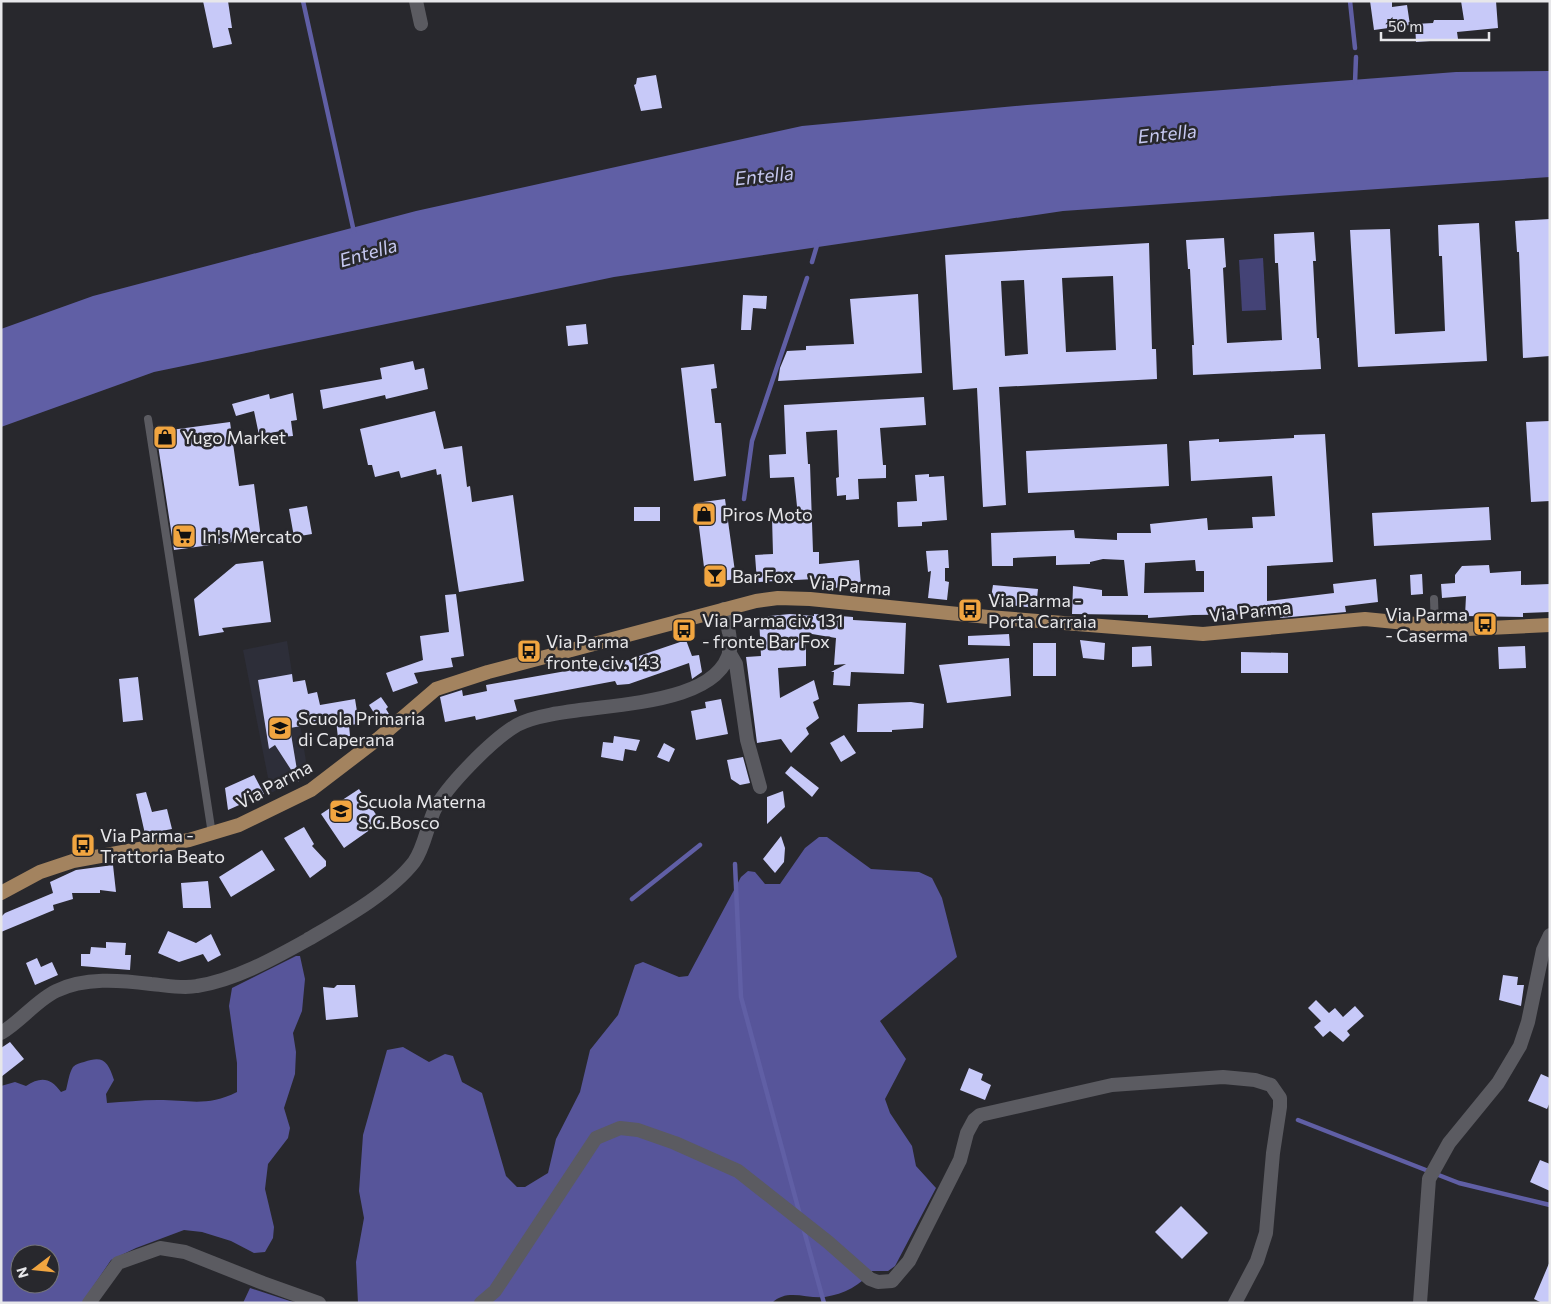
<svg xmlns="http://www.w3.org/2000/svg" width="1551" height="1304" font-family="Commissioner,sans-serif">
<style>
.built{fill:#2d2e39}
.green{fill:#444376}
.forest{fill:#57559a;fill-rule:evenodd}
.water{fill:#605fa5}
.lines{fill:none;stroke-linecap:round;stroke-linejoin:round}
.stream{stroke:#605fa5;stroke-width:4.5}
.building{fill:#c7c9f8;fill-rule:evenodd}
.service{stroke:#5b5b61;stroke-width:8}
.minor{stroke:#5b5b61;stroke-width:14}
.tertiary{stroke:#5b5b61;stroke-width:14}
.primary{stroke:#a3835f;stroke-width:14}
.labels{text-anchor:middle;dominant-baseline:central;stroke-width:5;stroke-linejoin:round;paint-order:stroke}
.poi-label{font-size:18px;fill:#e7e7ea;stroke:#28282d;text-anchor:start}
.street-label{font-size:18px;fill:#e7e7ea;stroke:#28282d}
.water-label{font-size:19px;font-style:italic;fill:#c6c8f0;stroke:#28282d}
</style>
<rect width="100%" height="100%" fill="#28282d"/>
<path class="built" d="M287,641L308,774L271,793L243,650Z"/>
<path class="green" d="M1263,258L1266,310L1242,311L1239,260Z"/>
<path class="forest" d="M819,837H827L871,869L919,872L932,878L942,898L957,957L880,1021L906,1059L885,1099L890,1113L912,1146L916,1166L936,1188L895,1266L888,1271H872C861,1285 844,1294 825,1297C806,1299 787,1288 772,1303H358L356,1262L364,1218L359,1191L363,1135L387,1050L403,1047L429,1062L445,1054L453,1056L462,1082L482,1093L506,1176L517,1187H525L548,1173L556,1139L580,1092L590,1050L618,1015L635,965L643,962L679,977L688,976L741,877L748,871L755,872L765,884H780L805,848Z
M296,956H300L305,979L302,1011L293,1033L296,1052L295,1074L284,1108L290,1128L288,1138L268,1164L265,1189L274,1227L273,1238L265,1252L254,1253L231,1241L202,1232L184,1230L136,1248L111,1260L82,1303H1V1086L15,1082L26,1086C41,1076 51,1078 61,1092L66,1090C68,1083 69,1073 73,1067C76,1064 80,1063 84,1062C103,1055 108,1061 114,1080L106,1094L107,1103C124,1102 141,1100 158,1100C189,1100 207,1107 237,1092V1063L229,1006L232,988ZM20,1254H50V1284H20Z
M250,1288L296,1303H243Z"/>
<path class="water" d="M1550,71V177L1063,211L614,277L154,372L1,427V329L93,296L416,211L802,126L1027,105L1456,72Z"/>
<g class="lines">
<path class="stream" d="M303,1L354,232
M1350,1L1355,48
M1355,83L1356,57
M812,262L818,242
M744,499L752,441L807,278
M735,864L741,997L800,1215
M632,899L700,845
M1298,1120L1459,1183L1550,1205
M803,1227L824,1303"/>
</g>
<path class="building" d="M203,1H228L232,28H228L232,44L213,48Z
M1370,1H1392V7L1407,5L1410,25L1374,30Z
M1461,1H1496L1498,28L1457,32L1458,39L1416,42L1415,24L1433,23L1434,20H1464Z
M656,75L662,108L641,111L634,85L636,84L637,78Z
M1550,219V356L1523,358L1519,252H1517L1515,221Z
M1479,223L1487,361L1358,367L1350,230L1390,229L1395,334L1445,331L1442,256H1439L1438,225Z
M1314,232L1316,261H1313L1317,338H1319L1321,369L1193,375L1192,345H1194L1190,269H1188L1186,240L1224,238L1226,267L1223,268L1227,343L1282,340L1278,263H1275L1274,234Z
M1149,243L1152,349H1156L1157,379L999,387L1006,505L983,507L977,388L953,390L945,255ZM1113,276L1116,350L1066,352L1062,278ZM1024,280L1028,354L1005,356L1001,281Z
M918,294L922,373L778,381L780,368L787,351L806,350V346L854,344L850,299Z
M743,295L767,296L766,309L753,308L751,330H741Z
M586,324L588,344L568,346L566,326Z
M413,361L415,370L424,368L428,389L386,399L385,395L323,409L320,390L382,379L380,368Z
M714,364L717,388L711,389L715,423H721L726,476L694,481L681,368Z
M293,393L297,420L291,421L293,436L282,437L281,431L259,435L254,411L236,416L232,404L269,394L270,399Z
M924,397L926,425L880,428L883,465H886V478L858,479L859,499L846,500V495L837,496L836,478L839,477L837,430L806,432L808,464H810L813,552H819V564L859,560L861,585L835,588L834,578L757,582L755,555L773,554L772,517L798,516L794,477L770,478L769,455L786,454L784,405Z
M435,411L444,449L462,446L467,487L470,486L472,502L513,495L524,581L459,592L441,474L437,475L436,469L401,478L399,471L375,477L372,465H368L360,429Z
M1550,421V501L1531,502L1526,422Z
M230,422L239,486L254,484L261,538L174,550L156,432Z
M1325,434L1333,562L1267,566V601L1334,593L1333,584L1376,579L1378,602L1345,606L1346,612L1280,618V614L1193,615L1148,618V615L1072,614L1073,586L1102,590V596H1128L1124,560L1103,559L1090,562V564L1056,565V556L1013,558V566H992L991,533L1074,530L1075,538L1117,540V533H1151L1150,524L1207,518L1208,530L1253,528L1252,517L1275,516L1272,476L1191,481L1189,441L1219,439V442L1294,438V435ZM1195,560L1196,571H1204V592L1144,593L1145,563Z
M1167,444L1169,486L1028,493L1026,451Z
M929,474V477L944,476L947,520L922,522V526L898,527L897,502L917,501L915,475Z
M725,499L736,579L706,583L696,503Z
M307,506L312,534L294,537L289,509Z
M634,507H660V521H634Z
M1489,507L1491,540L1374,546L1372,513Z
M948,550L949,568H945V581L949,582L947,600L928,598L931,571L928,572L926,551Z
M263,561L271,622L222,628L224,632L199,636L194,599L236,564Z
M1489,565L1490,573L1521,571V585L1550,584V612L1523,613V617L1465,616L1466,596L1442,598L1441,584L1455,583V575L1462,566Z
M1422,574L1423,594L1411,595L1410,575Z
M993,585L1038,589L1036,608L990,603Z
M456,594L464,656L451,658L453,667L414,673L418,683L393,692L386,673L423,660L420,636L449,632L445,595Z
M790,614L814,616V614L853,617V620L906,623L904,674L851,672L850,686L833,685L834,672H831L846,664L834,665L836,638L806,633V666L778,668L780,698L814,680L819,699L813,702L819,718L806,728L809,734L791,753L781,739L757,743L746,657L761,656L759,617Z
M1009,634L1010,646L968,645V636Z
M686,640L692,656L699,655L702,672L692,679L689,663L629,684L617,685L615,681L514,700L517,711L476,720L475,716L445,722L440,697L462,690L463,696L487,691L486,685L640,658L639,656Z
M1080,640L1105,643L1104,660L1083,658Z
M1033,643H1056V676H1033Z
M1151,646L1152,666L1132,667V647Z
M1525,646L1526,668L1499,669L1498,647Z
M1241,652L1288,653V673H1241Z
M1009,658L1011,696L947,703L939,665Z
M292,674L293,682L305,680L308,694L317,692L320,705L355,699L359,724L349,725L350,736L338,738L336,720L290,728L299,782L275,745L269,749L258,680Z
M138,677L143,720L123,722L119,679Z
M381,697L388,707L386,709L389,714L379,721L369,705Z
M721,699L728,734L696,740L691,711L706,708L705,702Z
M911,702L924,704L923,728L892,730V732H857L858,704Z
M844,735L856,753L841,762L830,743Z
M614,736L640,740L636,751L625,749L623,761L601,757L603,742L613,743Z
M664,743L675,749L669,762L657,757Z
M743,757L750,783L740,785L731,779L727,760Z
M791,766L819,788L812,797L785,773Z
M254,775L264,794L228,810L225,788Z
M359,789L381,822L344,848L321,814Z
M783,791L785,807L767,824V797Z
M146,792L152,812L167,809L172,829L145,834L136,794Z
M304,827L314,844L312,846L326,861V866L310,878L284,838Z
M781,836L785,848L784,862L775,873L763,859Z
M262,850L275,870L231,897L219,877Z
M113,865L116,892L100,890V893H72L73,899L53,905L54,910L1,932V917L5,913L53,893L50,882L76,870Z
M208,881L211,908H183L181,883Z
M168,931L196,943L211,934L221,955L208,962L203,954L179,962L158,953Z
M106,942L126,943L125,955H131L130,970L81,966V954H90L91,947L106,948Z
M37,958L41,967L52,962L58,975L35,985L26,963Z
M1503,975L1518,977L1517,985H1524L1521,1006L1499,1000Z
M337,985H355L358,1017L326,1020L323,987L334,988Z
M1316,1000L1329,1013L1335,1008L1343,1017L1355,1006L1364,1016L1347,1031L1350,1035L1343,1042L1330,1031L1323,1037L1314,1027L1321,1021L1308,1008Z
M10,1042L24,1059L1,1077V1048Z
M969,1068L983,1074L981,1080L991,1085L985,1100L960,1090Z
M1541,1074L1550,1078V1102L1547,1109L1528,1101Z
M1540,1160L1550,1164V1191L1530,1182Z
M1181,1206L1208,1233L1182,1259L1155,1232Z
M1550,1261V1303H1542L1534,1299Z"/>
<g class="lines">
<path class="service" d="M148,419L212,834
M1434,599L1435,626"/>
<path class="minor" d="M416,1L421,24
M729,652L736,664L747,740L760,787
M1,1033C20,1022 37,1000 56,991C84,977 120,980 151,984C165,985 182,989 197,986C235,980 273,959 307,940C341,920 390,893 414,862C424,848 427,827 434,811C446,786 493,739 517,725C563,699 716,717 730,650C732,638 726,621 724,609"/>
<path class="tertiary" d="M89,1303L118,1263L160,1248L185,1252L263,1283L319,1303
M481,1303L495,1291L596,1138L620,1128L638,1130L675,1143L738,1171L828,1242L870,1279L878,1282L892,1281L909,1261L960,1160L967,1133L974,1120L980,1115L1112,1085L1223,1077L1255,1080L1271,1085L1280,1098V1107L1273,1153L1266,1233L1257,1261L1235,1303
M1420,1303L1429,1179L1449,1143L1498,1083L1520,1046L1528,1022L1543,950L1550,935"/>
<path class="primary" d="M1,893L40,872L73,861L189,840L239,825L311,790L379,738L436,689L488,672L756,601L778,598L810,599L988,617L1203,634L1365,619L1467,629L1550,625"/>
</g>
<defs>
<g id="shop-square" transform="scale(1.25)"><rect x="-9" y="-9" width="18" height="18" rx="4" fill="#f1a540" stroke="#28282d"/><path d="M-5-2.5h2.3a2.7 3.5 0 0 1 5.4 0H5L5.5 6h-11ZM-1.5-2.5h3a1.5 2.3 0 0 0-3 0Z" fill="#111"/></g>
<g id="supermarket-square" transform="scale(1.25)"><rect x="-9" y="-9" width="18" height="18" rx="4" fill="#f1a540" stroke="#28282d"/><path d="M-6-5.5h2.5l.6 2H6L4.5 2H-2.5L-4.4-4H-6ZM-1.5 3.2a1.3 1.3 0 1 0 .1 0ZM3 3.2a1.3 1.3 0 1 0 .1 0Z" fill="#111"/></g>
<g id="bar-square" transform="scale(1.25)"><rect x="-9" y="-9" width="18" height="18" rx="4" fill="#f1a540" stroke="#28282d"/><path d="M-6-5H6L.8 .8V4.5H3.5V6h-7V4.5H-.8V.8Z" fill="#111"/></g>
<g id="bus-square" transform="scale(1.25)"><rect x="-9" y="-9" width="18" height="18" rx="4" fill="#f1a540" stroke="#28282d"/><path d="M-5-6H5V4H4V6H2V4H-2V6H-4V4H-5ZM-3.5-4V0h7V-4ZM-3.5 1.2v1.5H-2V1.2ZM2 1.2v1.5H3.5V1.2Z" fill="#111"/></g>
<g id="school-square" transform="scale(1.25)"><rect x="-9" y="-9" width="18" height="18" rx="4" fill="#f1a540" stroke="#28282d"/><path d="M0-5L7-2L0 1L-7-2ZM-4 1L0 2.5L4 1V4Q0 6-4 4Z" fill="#111"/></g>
</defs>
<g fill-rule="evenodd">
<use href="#shop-square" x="165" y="437"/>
<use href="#shop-square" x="704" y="514"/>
<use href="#supermarket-square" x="184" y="536"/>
<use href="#bar-square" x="715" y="576"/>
<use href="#bus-square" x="970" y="610"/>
<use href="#bus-square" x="1485" y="624"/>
<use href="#bus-square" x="684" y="630"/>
<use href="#bus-square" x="529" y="651"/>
<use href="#school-square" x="280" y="728"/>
<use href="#school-square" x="341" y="811"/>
<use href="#bus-square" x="83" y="845"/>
</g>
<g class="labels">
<g class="poi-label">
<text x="182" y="437">Yugo Market</text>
<text x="722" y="514">Piros Moto</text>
<text x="202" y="536">In's Mercato</text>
<text x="732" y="576">Bar Fox</text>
<text x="988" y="600">Via Parma -<tspan x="988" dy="21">Porta Carraia</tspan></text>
<text x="1468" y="614" text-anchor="end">Via Parma<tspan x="1468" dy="21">- Caserma</tspan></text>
<text x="702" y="620">Via Parma civ. 131<tspan x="702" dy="21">- fronte Bar Fox</tspan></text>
<text x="546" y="641">Via Parma<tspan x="546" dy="21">fronte civ. 143</tspan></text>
<text x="298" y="718">Scuola Primaria<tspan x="298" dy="21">di Caperana</tspan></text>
<text x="358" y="801">Scuola Materna<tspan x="358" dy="21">S.G.Bosco</tspan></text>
<text x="100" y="835">Via Parma -<tspan x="100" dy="21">Trattoria Beato</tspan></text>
</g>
<g class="street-label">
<text transform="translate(850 585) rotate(5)">Via Parma</text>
<text transform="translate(1250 611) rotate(-6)">Via Parma</text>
<text transform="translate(274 784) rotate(-28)">Via Parma</text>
</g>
<g class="water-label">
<text transform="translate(1167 133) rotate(-6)">Entella</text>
<text transform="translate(764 175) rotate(-6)">Entella</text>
<text transform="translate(368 252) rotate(-16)">Entella</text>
</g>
</g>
<rect width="1551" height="1304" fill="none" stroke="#e7e7ea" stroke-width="5"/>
<g transform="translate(35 1269) rotate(254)"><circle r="24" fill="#28282d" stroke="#747479"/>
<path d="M0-4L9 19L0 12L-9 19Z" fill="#f1a540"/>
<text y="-8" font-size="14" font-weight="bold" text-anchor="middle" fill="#e7e7ea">N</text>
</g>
<path d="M1381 32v8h108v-8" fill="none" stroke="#e7e7ea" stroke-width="2.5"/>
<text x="1388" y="32" font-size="15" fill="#e7e7ea" stroke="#28282d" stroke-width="4" paint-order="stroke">50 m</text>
</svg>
